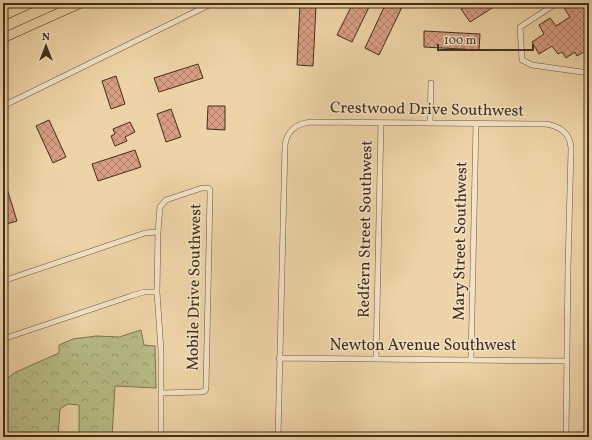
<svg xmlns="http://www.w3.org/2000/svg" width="592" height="440" font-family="Vollkorn,serif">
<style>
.forest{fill:url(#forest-crowns);stroke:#7c7650}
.building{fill:url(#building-cross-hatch);stroke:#402f1a}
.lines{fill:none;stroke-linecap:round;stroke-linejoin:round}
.minor-casing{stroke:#6b583d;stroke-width:6}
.motorway-casing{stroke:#402f1a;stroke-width:10}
.minor{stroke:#f3e2c6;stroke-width:5}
.motorway{stroke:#edd3a7;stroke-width:9}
.labels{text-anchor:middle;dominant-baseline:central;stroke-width:3;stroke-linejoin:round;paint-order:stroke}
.street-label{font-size:16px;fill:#402f1a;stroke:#f3e2c6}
</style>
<defs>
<pattern id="forest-crowns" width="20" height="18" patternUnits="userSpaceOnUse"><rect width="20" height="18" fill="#b8bc87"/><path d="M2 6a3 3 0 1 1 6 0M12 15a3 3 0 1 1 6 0" fill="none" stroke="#97996e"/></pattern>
<pattern id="building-cross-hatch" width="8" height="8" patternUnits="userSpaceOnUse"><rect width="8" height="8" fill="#d99d83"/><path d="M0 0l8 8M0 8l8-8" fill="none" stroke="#b1806a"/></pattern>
</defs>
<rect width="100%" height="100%" fill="#edd3a7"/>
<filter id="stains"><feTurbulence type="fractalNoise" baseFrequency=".005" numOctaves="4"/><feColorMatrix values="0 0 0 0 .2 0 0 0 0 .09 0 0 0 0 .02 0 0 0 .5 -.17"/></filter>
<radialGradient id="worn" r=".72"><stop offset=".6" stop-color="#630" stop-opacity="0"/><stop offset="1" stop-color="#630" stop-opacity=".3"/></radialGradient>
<path class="forest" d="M141,330L144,345L155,346L156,388L115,386L112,437H79V405L68,404L60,409L58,437H3V381L16,372L59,353V345L73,339L96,336L119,337Z"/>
<path class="building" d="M353,3H371L352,42L337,35Z
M386,3H399L403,5L379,55L365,48Z
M471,3H500L470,22L461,9Z
M561,3H586L589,8V49L577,56L575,52L566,58L562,52L558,54L552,46L539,54L532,42L544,34L539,25L550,18L556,26L570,17Z
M300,5L316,6L313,66L297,65Z
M424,31L480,34L479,50L424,47Z
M198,64L203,78L159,92L154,78Z
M116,76L125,104L111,109L102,81Z
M208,106H225V130L207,129Z
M171,109L181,137L166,142L157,114Z
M49,120L66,157L53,163L36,126Z
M130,122L135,132L125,137L127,141L115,146L111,136L115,134L113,129Z
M135,150L141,167L98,181L92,164Z
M3,179H4L17,221L3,225Z"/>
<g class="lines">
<g class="minor-casing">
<path id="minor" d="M557,3L520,27L522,60L532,65L589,73
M3,106L213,3
M430,123L431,83
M3,281L145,233L158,232
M3,339L131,296L144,292H157
M279,358L567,361
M376,359L381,123
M471,360L476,123
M161,393L200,392L205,391L206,389L210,195V190L208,188H202L166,200L160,207L158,232L157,292L161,351V437
M278,437L285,145C287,130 298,123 312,122L546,124C560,126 571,134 571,149L568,268L566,437"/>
</g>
<g class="motorway-casing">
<path id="motorway" d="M3,16L31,3
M3,38L81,3"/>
</g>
<use href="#minor" class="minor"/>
<use href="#motorway" class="motorway"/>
</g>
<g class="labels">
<g class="street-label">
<text transform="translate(427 110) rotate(1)">Crestwood Drive Southwest</text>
<text transform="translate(366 229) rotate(-89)">Redfern Street Southwest</text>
<text transform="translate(461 241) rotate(-89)">Mary Street Southwest</text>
<text transform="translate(195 287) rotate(-89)">Mobile Drive Southwest</text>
<text x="423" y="346">Newton Avenue Southwest</text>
</g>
</g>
<rect width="592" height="440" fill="none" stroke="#edd3a7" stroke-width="16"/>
<rect x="4" y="4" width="584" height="432" fill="none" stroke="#402f1a" stroke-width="2"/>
<rect x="8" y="8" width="576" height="424" fill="none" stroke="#402f1a"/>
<g transform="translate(46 46)" stroke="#f3e2c6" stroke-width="3" paint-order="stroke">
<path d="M0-3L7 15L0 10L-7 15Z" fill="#402f1a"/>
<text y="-6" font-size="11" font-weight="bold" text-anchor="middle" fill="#402f1a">N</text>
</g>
<path d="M438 44v6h95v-6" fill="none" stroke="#402f1a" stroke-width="2"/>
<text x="444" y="44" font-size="12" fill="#402f1a" stroke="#f3e2c6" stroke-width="3" paint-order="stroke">100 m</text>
<rect width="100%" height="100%" filter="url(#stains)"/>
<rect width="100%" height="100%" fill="url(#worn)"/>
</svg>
